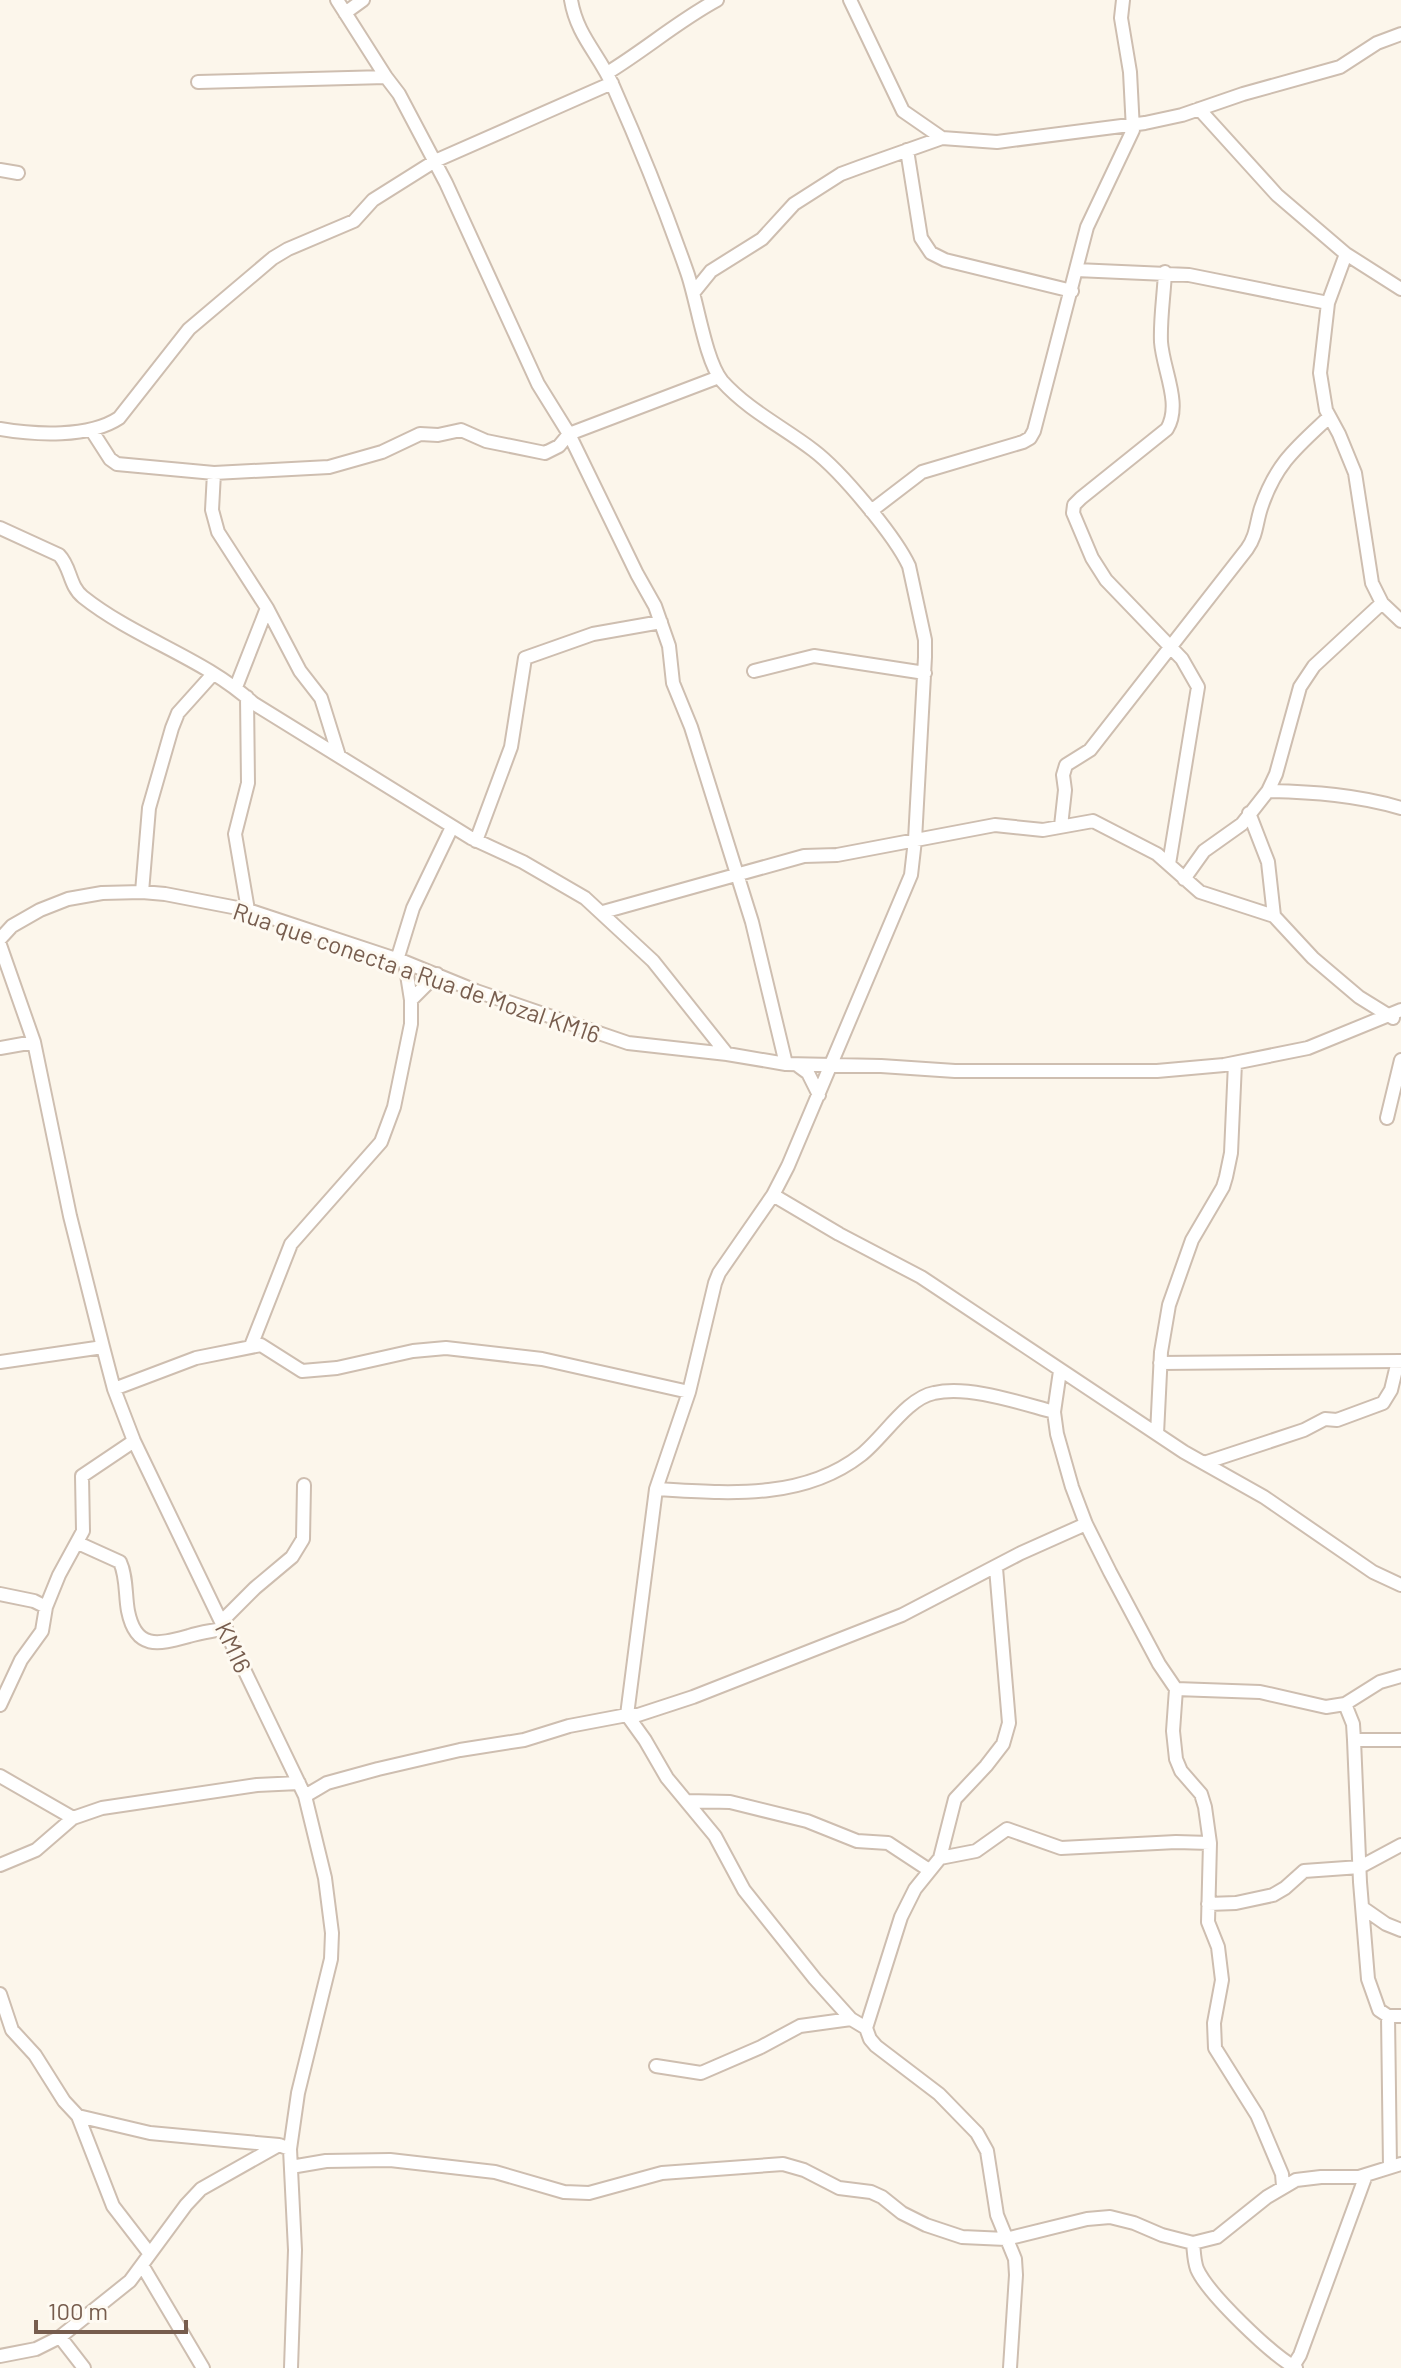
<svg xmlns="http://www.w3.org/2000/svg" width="1401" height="2368" font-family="Barlow,sans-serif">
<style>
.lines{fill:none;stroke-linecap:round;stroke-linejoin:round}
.minor-casing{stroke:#cebeb0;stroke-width:16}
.minor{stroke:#fff;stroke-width:12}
.labels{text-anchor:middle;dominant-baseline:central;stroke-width:6;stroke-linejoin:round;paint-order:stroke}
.street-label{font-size:24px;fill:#775d4e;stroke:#fefaf2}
</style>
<rect width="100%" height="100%" fill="#fcf6eb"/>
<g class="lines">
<g class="minor-casing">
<path id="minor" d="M337,0L386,77L399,94L446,183L538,384L569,434L637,574L655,606L669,646L673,683L691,727L752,922L786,1064
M571,0C577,36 599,54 613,86C640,147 665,209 687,272C697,300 705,360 722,381C748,410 783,427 813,450C841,471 895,536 909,566L925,640V657L915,840L911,875L788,1166L773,1195L719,1273L715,1283L689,1392L656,1489L627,1715L645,1740L667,1778L715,1836L744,1890L815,1979L851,2019L866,2028
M850,0L903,111L942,138
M345,13L363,0
M607,73C645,50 678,21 717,0
M198,82L386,77
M1199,109L1277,195L1346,254L1401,289
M907,150L921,238L931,253L945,260L1072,291
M0,170L18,173
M1346,254L1328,303L1320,373L1326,410L1339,434L1355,473L1372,583L1382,603L1401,621
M1076,270L1189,275L1328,303
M1165,272C1164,295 1160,319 1161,342C1163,370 1182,404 1167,429L1081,498L1074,505L1073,513L1092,558L1106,580L1182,659L1198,687L1169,864
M694,292L711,271L762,239L794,204L841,174L860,167L942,138L997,142L1145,123L1182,115L1243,94L1340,67L1377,43L1401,34
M0,429C35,435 89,438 119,418L189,329L273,258L288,249L354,221L373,200L435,161L612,83
M92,431L110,459L117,464L214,473L329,467L382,452L420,434L438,435L461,430L486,441L545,453L559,446L569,434L719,377
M214,473L212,510L218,532L267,608L300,671L321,698L339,756
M871,511L922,472L1023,442L1030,438L1034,431L1087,227L1133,130L1130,72L1121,18L1123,0
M0,528L59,555C71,567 69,586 83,597C136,639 204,658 253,703L471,838L523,862L585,898L653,961L727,1054
M754,671L814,656L925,673
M236,687L267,608
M247,697L248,783L235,834L248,910
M1268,791C1314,792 1357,795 1401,808
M1249,813L1268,862L1274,916L1313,958L1359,997L1393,1018
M1061,826L1065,790L1063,775L1066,765L1090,750L1247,549C1257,535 1256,523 1261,508C1276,463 1297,447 1329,417
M476,841L511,747L525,658L593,634L661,622
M1184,879L1204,851L1242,824L1268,791L1276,774L1300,687L1314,666L1382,603
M142,892L149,808L172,728L178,713L213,674
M603,912L804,856L837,855L995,825L1043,830L1093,821L1157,854L1200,892L1274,916
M0,939L12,926L40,910L68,899L102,893L142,892L165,894L248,910L405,962L476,991L628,1043L727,1054L786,1064L881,1066L955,1071H1157L1224,1065L1308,1048L1401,1010
M0,945L34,1042L70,1216L103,1347L114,1389L134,1441L305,1796L325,1878L332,1933L331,1959L298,2093L290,2149L295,2250L291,2368
M397,960L413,908L452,827
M411,1000L437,974
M0,1048L34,1042
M797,1065L808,1073L819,1095
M1387,1118L1401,1060
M773,1195L839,1234L921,1277L1184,1452L1264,1497L1373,1572L1401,1585
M251,1346L291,1244L381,1142L394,1107L411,1024V1000L405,962
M0,1362L103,1347
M1160,1363L1401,1361
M1060,1371L1054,1412L1057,1434L1072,1487L1086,1524L1110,1572L1159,1664L1176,1689L1173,1731L1176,1759L1181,1771L1201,1794L1205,1807L1210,1843L1208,1922L1218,1947L1222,1980L1214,2023L1215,2048L1257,2115L1282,2174L1283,2186
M114,1389L196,1358L261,1345L302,1371L337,1368L413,1351L446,1348L542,1359L689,1392
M1157,1434L1161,1352L1169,1305L1192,1240L1223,1187L1226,1177L1231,1153L1235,1063
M1204,1463L1304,1430L1325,1419L1337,1420L1383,1403L1391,1390L1398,1361
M656,1489C725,1493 802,1501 861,1455C883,1438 907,1398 934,1393C969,1385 1020,1403 1054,1412
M78,1543L120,1562C127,1577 125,1595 128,1611C136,1651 159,1644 189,1636C201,1632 214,1631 226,1628
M996,1568L1009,1723L1003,1744L986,1766L955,1799L940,1858L915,1889L901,1917L866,2028L870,2039L876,2046L939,2094L977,2133L987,2151L997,2215L1015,2259L1016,2275L1010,2368
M0,1594L34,1601L46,1607
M222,1621L255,1588L292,1557L303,1539L304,1485
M1401,1676L1380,1682L1345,1704L1353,1724L1354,1740L1360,1882L1368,1979L1379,2010L1388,2016H1401
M1176,1689L1260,1692L1326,1707L1345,1704
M0,1705L21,1660L42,1631L46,1607L59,1575L83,1531L82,1476L134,1441
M1354,1740H1401
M0,1776L73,1818
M305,1796L327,1783L378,1769L460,1750L524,1740L569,1726L627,1715H638L693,1697L902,1615L1021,1553L1086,1524
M688,1801L730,1802L807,1821L857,1841L888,1843L929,1870
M940,1858L976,1851L1007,1829L1061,1848L1176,1842L1210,1843
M0,1865L36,1850L73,1818L102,1808L257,1785L299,1783
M1208,1904L1236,1903L1273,1895L1285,1888L1304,1871L1360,1867L1401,1845
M1363,1908L1386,1924L1401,1930
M0,1994L12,2030L35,2055L64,2101L78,2116L113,2206L150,2254
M1388,2016L1390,2167
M656,2066L701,2073L761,2047L800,2026L851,2019
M78,2116L150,2133L279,2145
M291,2167L326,2161L390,2160L495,2172L564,2192L589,2193L662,2173L783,2164L804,2170L839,2188L871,2192L882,2197L902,2213L926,2225L962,2237L1006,2239L1087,2219L1110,2217L1134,2223L1162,2235L1193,2243L1217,2237L1267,2197L1296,2180L1321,2177H1359L1401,2164
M1193,2243C1194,2252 1194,2261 1197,2269C1208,2294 1272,2355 1296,2368
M142,2265L203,2368
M60,2337L84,2368
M0,2356L36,2349L60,2337L130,2281L186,2205L201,2189L279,2145L290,2149
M1292,2368L1300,2355L1366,2175"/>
</g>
<use href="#minor" class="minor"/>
</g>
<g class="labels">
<g class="street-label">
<text transform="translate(417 972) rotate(19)">Rua que conecta a Rua de Mozal KM16</text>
<text transform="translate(234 1647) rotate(65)">KM16</text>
</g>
</g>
<path d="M36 2320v12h150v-12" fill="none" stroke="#775d4e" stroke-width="4"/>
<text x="48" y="2320" font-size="24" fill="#775d4e" stroke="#fefaf2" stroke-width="6" paint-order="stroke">100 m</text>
</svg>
